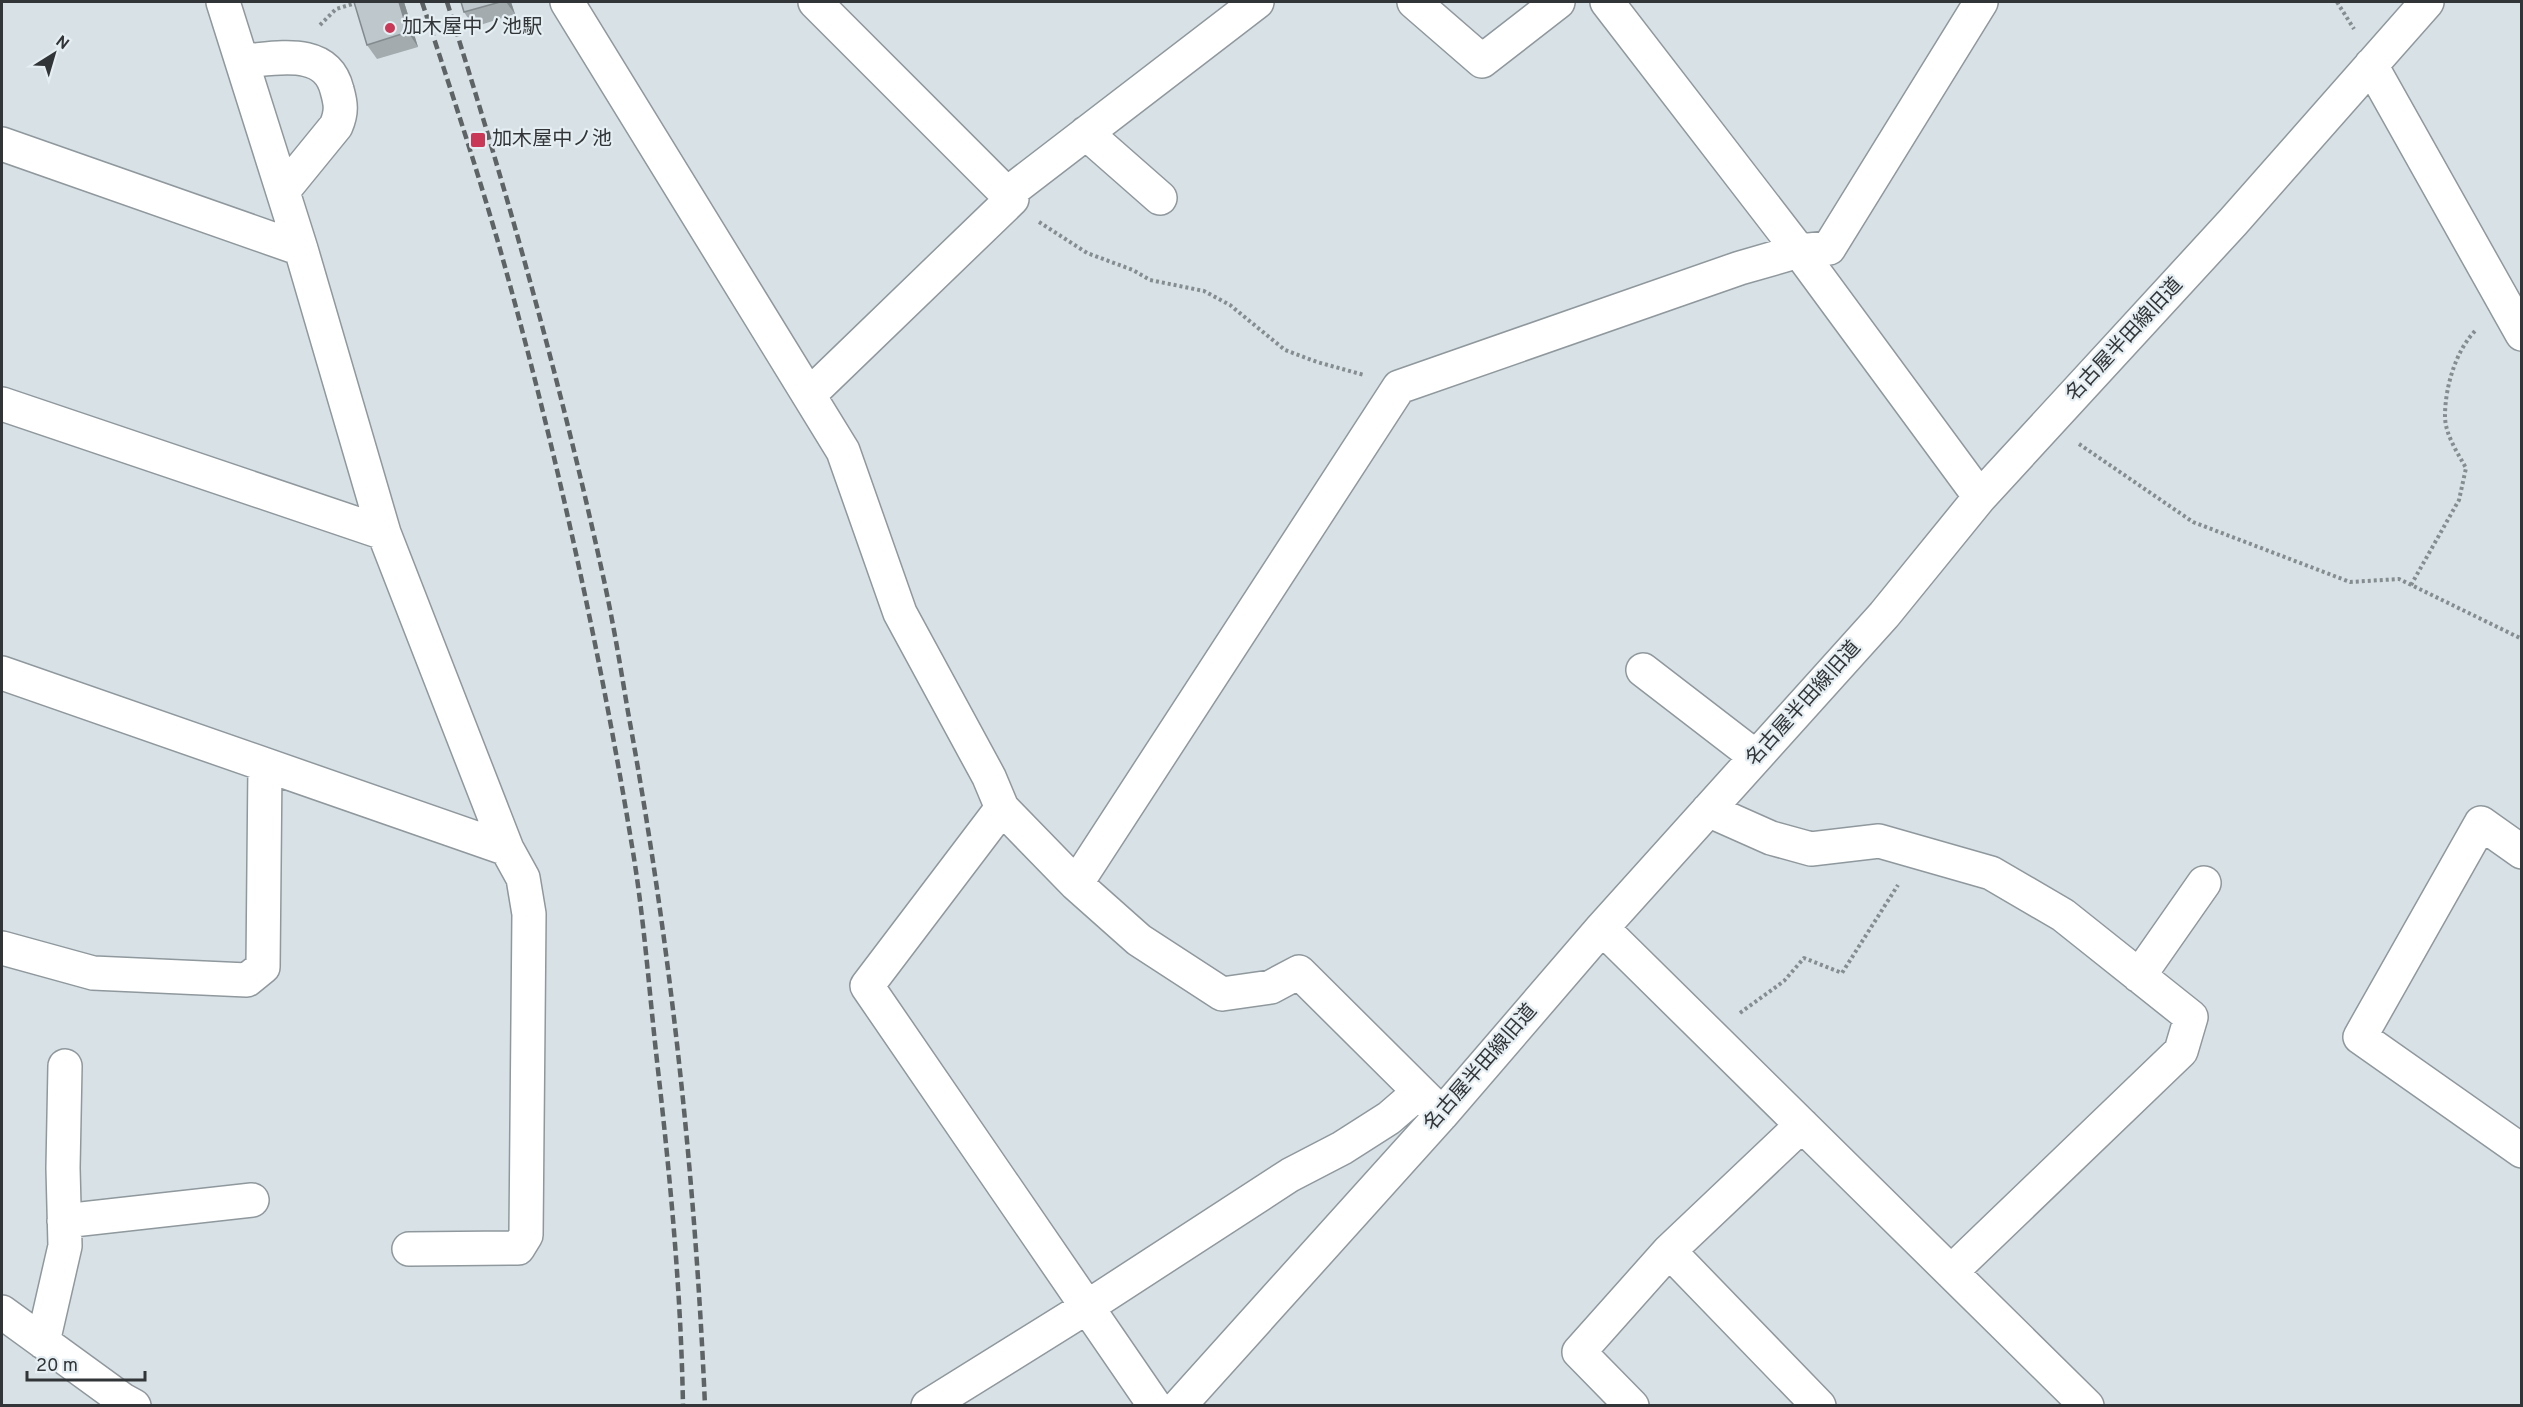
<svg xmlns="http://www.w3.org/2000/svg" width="2523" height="1407" viewBox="0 0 2523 1407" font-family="Overpass,'Noto Sans JP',sans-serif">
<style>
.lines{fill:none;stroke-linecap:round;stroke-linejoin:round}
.minor-casing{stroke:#8f989d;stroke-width:36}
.path{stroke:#868d90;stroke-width:4;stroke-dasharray:3 3;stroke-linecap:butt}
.minor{stroke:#fff;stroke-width:33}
.rail{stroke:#5e6365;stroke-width:4.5;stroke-dasharray:9 4.5;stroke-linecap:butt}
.wall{fill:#a3abaf}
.shaded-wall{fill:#848b8f}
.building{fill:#bdc7cc;stroke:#848b8f;stroke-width:1.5}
.poi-dot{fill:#c93957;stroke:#e4eef3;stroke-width:2}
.labels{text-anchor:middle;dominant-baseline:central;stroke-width:4.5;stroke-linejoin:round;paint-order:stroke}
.poi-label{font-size:20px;fill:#323537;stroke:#e4eef3;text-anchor:start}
.street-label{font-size:20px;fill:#323537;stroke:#e4eef3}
</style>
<rect width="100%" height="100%" fill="#d7e1e6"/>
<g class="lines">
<g class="minor-casing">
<path id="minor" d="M567,2l276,449 57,162 89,164 13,31 74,76 63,56 83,54 49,-7 28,-15 143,142
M815,2l192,192 250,-192
M1414,2l68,59 76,-59
M1607,2l192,249 181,246
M242,61c34,-2 84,-15 95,29 4,14 5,22 -1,36l-53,65
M2371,65l151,269
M1086,133l74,65
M2,144l299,105
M809,395l203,-196
M2,404l382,129
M1643,670l113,87
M2,673l505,176 -123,-316 -83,-284 -78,-247
M1002,808l-135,178 288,420
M1708,810l63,28 40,11 68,-8 112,32 72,42 128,102 -10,34 -230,221
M2522,852l-41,-29 -121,214 162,114
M1076,884l323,-497 341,-119 59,-17 30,-3 152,-246
M1602,928l485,478
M2,948l91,25 154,7 16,-13 2,-202
M2139,976l65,-93
M64,1221l188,-21
M409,1249l109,-1 8,-13 3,-321 -6,-36 -16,-29
M1669,1251l150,155
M2,1312l121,88 11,6
M43,1342l22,-96 -2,-78 2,-102
M928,1406l159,-99 203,-132 52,-27 47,-30 30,-26
M1179,1406l263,-292 160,-186 282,-313 96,-118 253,-275 194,-220
M1632,1406l-53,-54 90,-101 133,-126"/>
</g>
<path class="path" d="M2337,2l17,27
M320,25l16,-16 23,-7
M1039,222l48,31 46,17 17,10 54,11 26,14 55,45 32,12 47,13
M2079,444l114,78 157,60 49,-3 123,60
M2411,585l48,-85 7,-32c-9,-16 -21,-34 -21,-52 0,-29 11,-67 32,-87
M1740,1013l44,-32 20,-23 38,15 56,-88"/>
<use href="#minor" class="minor"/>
<path class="rail" d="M422,2c27,82 54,164 78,247 55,196 99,396 132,597 12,71 17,144 25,215 13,115 24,229 26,345
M447,2c61,192 115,385 158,583 9,42 16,85 23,127 42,229 67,461 77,694"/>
</g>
<path class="wall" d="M354,2h50l14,45 -41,12 -10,-14z
M461,2h50l4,12 -41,13 -10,-15z"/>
<path class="shaded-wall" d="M399,2h5l14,45 -10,-15z
M506,2h5l4,12z"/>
<path class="building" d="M354,2h45l9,30 -41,13z
M461,2h39l-36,10z"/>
<g class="poi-dot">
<circle cx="390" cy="28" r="6"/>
<rect x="470" y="132" width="16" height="16" rx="3"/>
</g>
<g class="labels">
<g class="poi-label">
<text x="402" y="28">加木屋中ノ池駅</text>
<text x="492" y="140">加木屋中ノ池</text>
</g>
<g class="street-label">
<text transform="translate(2125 340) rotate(-47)">名古屋半田線旧道</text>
<text transform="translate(1804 704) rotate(-48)">名古屋半田線旧道</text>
<text transform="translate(1481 1068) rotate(-49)">名古屋半田線旧道</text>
</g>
</g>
<rect width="2523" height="1407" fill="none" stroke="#323537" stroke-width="6"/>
<g transform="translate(54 54) rotate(37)" stroke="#e4eef3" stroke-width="4.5" paint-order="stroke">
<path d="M0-4.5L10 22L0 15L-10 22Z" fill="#323537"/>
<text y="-9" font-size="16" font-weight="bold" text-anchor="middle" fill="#323537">N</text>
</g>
<path d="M27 1371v9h118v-9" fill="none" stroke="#323537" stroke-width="3"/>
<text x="36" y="1371" font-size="18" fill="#323537" stroke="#e4eef3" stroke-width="4.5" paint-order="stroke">20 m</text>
</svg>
